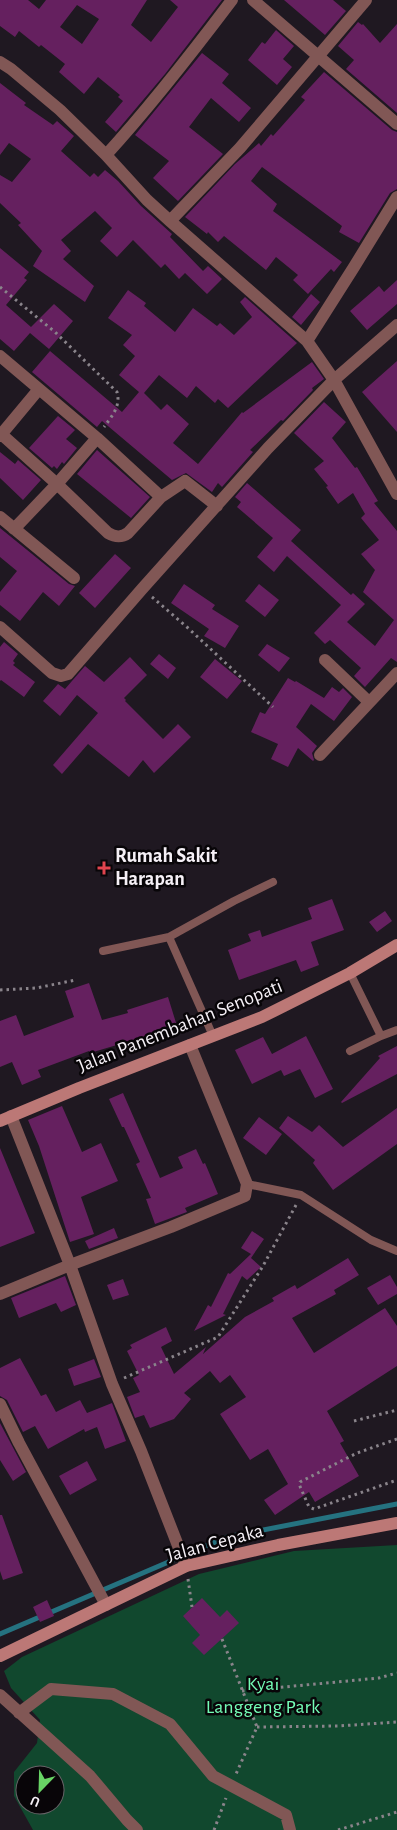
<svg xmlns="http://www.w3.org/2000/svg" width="397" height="1830" viewBox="0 0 397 1830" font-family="'Alegreya Sans',sans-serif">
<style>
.green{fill:#11482e;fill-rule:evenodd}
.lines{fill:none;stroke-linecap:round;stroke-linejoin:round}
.stream{stroke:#257280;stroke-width:5}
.building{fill:#65205f;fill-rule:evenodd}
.path{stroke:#8a848b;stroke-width:3;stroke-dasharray:2.5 4;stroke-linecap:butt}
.lane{stroke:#815755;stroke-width:8}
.street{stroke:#815755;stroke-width:12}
.secondary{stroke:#bc7876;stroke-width:12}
.health-dot{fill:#e0444e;stroke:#080508;stroke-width:2}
.labels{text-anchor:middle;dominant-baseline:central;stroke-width:5;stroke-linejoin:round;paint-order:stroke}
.poi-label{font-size:20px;font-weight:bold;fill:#f5f0f6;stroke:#080508;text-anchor:start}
.street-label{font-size:20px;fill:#f5f0f6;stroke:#080508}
.park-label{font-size:20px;fill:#74fdb6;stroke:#080508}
</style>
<rect width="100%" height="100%" fill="#1f1821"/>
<path class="green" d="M397,1545v285h-364l-19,-34v-24l23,-29 3,-23 -29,-32 -7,-17 18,-14 177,-83 95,-23zM25,1775h30v30h-30z"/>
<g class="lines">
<path class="stream" d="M0,1634l227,-97 170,-33"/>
</g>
<path class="building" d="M0,0h28l11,9 7,-9h101l-16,25 20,17 27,-35 -8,-7h52l-57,74 -49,58 -11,-10 18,-21 -5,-4 2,-2 -22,-18 -14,17 -25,-22 6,-8 -24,-19 -2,2 -20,-16 -4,6 -15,-11zM77,5l22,14 -17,25 -22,-17z
M284,0h49l13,11 -21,24z
M358,22l4,3 1,-1 17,19 17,-19v89l-51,-44 8,-9 -16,-14z
M276,30l18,16 -11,13 9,8 -15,18 -29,-25 14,-18 3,2z
M202,53l27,21 -7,9 29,25 -12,14 -28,-24 -22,29 34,27 -45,47 -25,-23 16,-17 -34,-26z
M324,72l68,58 5,2v57l-7,4 -31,50 -20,-11 3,-6 -80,-59 -11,14 26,23 -4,7 69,51 -8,10 -3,-3 -23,25 -15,-14 5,-5 -22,-18 -10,13 -42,-34 -6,6 -10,-10 -1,2 -22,-17 50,-53 24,-21 2,3 10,-12 2,2 32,-36 -4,-3z
M0,83l26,20 -2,2 29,20 4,-4 17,15 -13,15 29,26 4,-4 4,4 7,-7 13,11 23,25 31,28 -2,3 33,34 5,-5 14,13 -15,15 -22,-21 -6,6 -14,-15 -4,4 -28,-28 -16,17 -17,-16 12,-13 -17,-17 -34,29 10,11 -8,8 31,27 -9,16 -52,-36 9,-15 -24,-26 3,-2 -21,-20v-28l12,7 19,-23 -22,-16 -9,12z
M0,248l29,24 -5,6 3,2 -21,25 25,22 23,-23 19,17 -24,28 -19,-16 -16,18 -14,-12z
M397,280v24l-30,26 -17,-19 29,-25 5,6z
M128,290l18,13 -2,3 31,26 18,-24 24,18 3,-3 14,12 18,-18 -12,-15 5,-5 52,46 -69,65 -10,-9 -3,4 -19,-17 -9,12 -28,-23 -15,18 17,17 6,-6 22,20 -16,19 25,21 44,-52 1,1 69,-51 12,17 -12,9 1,2 -30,31 -2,-1 -31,30 3,2 -31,35 -4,-4 -6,9 -26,-19 -14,7 -70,-59 -5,6 -65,-55 18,-21 72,61 17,-20 -20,-17 16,-19 -12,-11 9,-10 -24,-17z
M311,294l9,8 -19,23 -9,-8z
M397,361v71l-35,-40z
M324,402l22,20 -14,16 23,30 2,-1 21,34 -4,2 23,28v131l-6,-4 -26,29 -11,-11 7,-8 -31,-28 -5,4 -11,-11 27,-28 -54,-49 -13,16 -17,-15 16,-19 -36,-31 4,-5 -6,-5 12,-14 54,47 -10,11 60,54 2,-2 12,11 -18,18 28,24 19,-26 -31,-28 12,-22 -14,-16 18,-14 -18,-22 4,-4 -12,-21 -15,11 -12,-17 2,-1 -14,-17 10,-8 -30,-28z
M58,416l17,14 -9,9 11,9 -13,16 -2,-2 -5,7 -3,-3 -2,2 -23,-20z
M97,450l53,47 -19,21 -54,-44z
M0,452l15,12 3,-4 23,20 -18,20 -23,-22z
M0,528l69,56 6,2 -16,20 -16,-14 -23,29 -20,-16v-13l17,-21 -17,-14z
M115,554l16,14 -36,40 -16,-15z
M184,584l31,21 -3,4 27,17 -14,22 -21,-12 5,-7 -38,-26z
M259,584l20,16 -14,17 -20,-16z
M4,642l14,12 -5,7 2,2 -2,2 22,17 -11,15 -23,-17 -1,1v-34z
M267,644l23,14 -11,14 -21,-17z
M159,654l17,14 -8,11 -18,-15z
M130,657l17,18 -23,23 2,2 -1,1 38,38 15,-15 13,13 -37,36 -11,-13 -14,17 -41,-33 -26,30 -9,-9 45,-52 -21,-18 -17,21 -17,-15 15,-17 7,5 20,-23 19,16z
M215,659l27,22 -15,18 -27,-22z
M288,678l7,4 1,-1 28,17 8,-11 7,5 4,-4 9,9 -18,24 -23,-17 -15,23 21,19 -5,7 2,7 -1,1 -15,-13 -10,19 -17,-8 7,-15 -27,-12 9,-20 5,2z
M332,899l12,31 -33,12 8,23 -18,7 -5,-12 -57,20 -11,-30 23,-9 -3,-7 12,-4 2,7 50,-18 -4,-11z
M385,911l7,10 -15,11 -8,-10z
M89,983l13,37 26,-7 -1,-3 41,-13 9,29 -10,3 3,8 -31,10 -2,-8 -47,14 -1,-2 -51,19 3,7 -19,8 -10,-23 -12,5v-46l16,-6 8,21 50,-19 -9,-26z
M306,1036l27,53 -18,9 -15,-29 -16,7 -3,-6 -29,14 -17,-34 28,-13 9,17z
M397,1046v28l-55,29 -1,-1 39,-44 -2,-2z
M123,1093l37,85 23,-10 -5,-11 18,-8 7,15 2,-1 13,31 -33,14 2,4 -32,12 -9,-25 5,-1 -15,-34 4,-2 -16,-35h-2l-13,-28z
M62,1106l20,46 19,-9 17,38 -37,16 13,37 -24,8 -31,-96 -11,-26z
M397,1108v36l-64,46 -20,-27 2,-3 -36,-32 9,-12 24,16 7,-7 24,22z
M259,1117l23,17 -16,21 -23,-17z
M0,1148l35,85 -35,14z
M114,1228l4,10 -29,11 -4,-8z
M252,1231l12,8 -13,19 10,9 -14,13 -5,-4 -19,38 3,1 -32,16 14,-26 3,2 17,-34 2,1 21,-20 -10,-6z
M348,1258l11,17 -25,15 2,4 -44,24 22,35 71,-45 12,18v40l-70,45 17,30 -4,2 19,33 -44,26 -6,-10 -34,23 -11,-15 24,-16 -20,-35 -18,11 -30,-46 26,-17 -16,-22 -10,8 -10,-12 -26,22 7,6 -17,20 -24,9 -6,-13 -9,3 -8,-21 13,-5 -7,-14 6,-3 -12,-24 5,-3 -2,-3 36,-18 6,14 -11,6 13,27 32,-27 -3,7 42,-37 29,-16 -2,-3 23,-13 2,4z
M390,1275l7,12v7l-19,11 -11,-17z
M65,1276l11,29 -15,7 -5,-9 -37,15 -8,-20z
M123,1279l6,16 -16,5 -6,-15z
M20,1358l21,38 5,-2 10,18 24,-12 7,13 25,-10 14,38 -21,8 -8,-22 -12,5 -1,-3 -36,20 -13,-23 -12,6 -16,-32 -7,-4v-28z
M94,1359l7,18 -27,9 -6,-17z
M0,1423l26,49 -13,9 -13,-21z
M87,1461l10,19 -27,15 -11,-19z
M0,1515h2l21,58 -20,7 -3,-9z
M202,1598l18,19 7,-7 12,13 -35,32 -12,-12 8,-8 -17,-19z
M47,1600l7,16 -14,6 -7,-15z"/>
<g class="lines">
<path class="path" d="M0,287l55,45 62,60c4,14 -5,24 -13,35
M152,597l36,31 85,79
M0,990l36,-2 40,-8
M124,1378l94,-41 45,-71 33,-61
M354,1421l43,-11
M397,1439l-40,14 -57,29 -1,2 10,23 5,2 83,-29
M188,1579l4,28
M222,1639l35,88 -21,47
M242,1691l137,-13 18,-5
M257,1727l81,-1 59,-4
M214,1830l12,-32
M338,1830l59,-18"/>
<path class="lane" d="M169,937l44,99
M103,951l66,-14 65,-36 39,-19
M350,973l31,63 16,-6
M350,1051l31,-15
M247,1184l54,11 70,45 26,11"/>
<path class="street" d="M253,0l144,124
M0,62l11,7 49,41 46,45 41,45 23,21 137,120 27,39 63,114
M106,155c45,-49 86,-102 126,-155
M170,221l70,-73 126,-148
M307,341l47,-74 43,-70
M0,356l97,82 64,59 24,-16 32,25
M0,433l57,51 51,49c7,4 13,5 20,0l33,-36
M0,436l39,-47
M0,517l74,61
M14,529l43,-45 40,-46
M0,627l52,46 9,3 7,-2 74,-85 126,-141 66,-68 63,-55
M325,660l44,42
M320,755l77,-82
M11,1116l59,149 42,119 29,67 45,115
M0,1294l70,-29 101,-38 74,-31 2,-12 -57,-139
M0,1404l19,39 87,162
M0,1695l90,81 37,44 10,10
M19,1713l32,-24 62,5 57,30 43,52 73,39 4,15"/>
<path class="secondary" d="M0,1121l79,-33 183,-71 88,-44 47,-28
M0,1656l186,-90 92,-21 119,-22"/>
</g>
<path class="health-dot" d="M101.5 860.5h5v5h5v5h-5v5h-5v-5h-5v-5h5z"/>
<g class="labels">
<g class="poi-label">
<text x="115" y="856">Rumah Sakit<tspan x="115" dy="23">Harapan</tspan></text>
</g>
<g class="street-label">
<text transform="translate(180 1026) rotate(-22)">Jalan Panembahan Senopati</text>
<text transform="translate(215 1543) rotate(-15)">Jalan Cepaka</text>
</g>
<g class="park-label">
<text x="263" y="1684">Kyai<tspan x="263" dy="23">Langgeng Park</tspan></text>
</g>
</g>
<g transform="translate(40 1790) rotate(203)"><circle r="24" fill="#080508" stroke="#676367"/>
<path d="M0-4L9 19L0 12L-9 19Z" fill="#68d465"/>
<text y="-8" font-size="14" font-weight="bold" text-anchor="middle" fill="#f5f0f6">U</text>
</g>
</svg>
